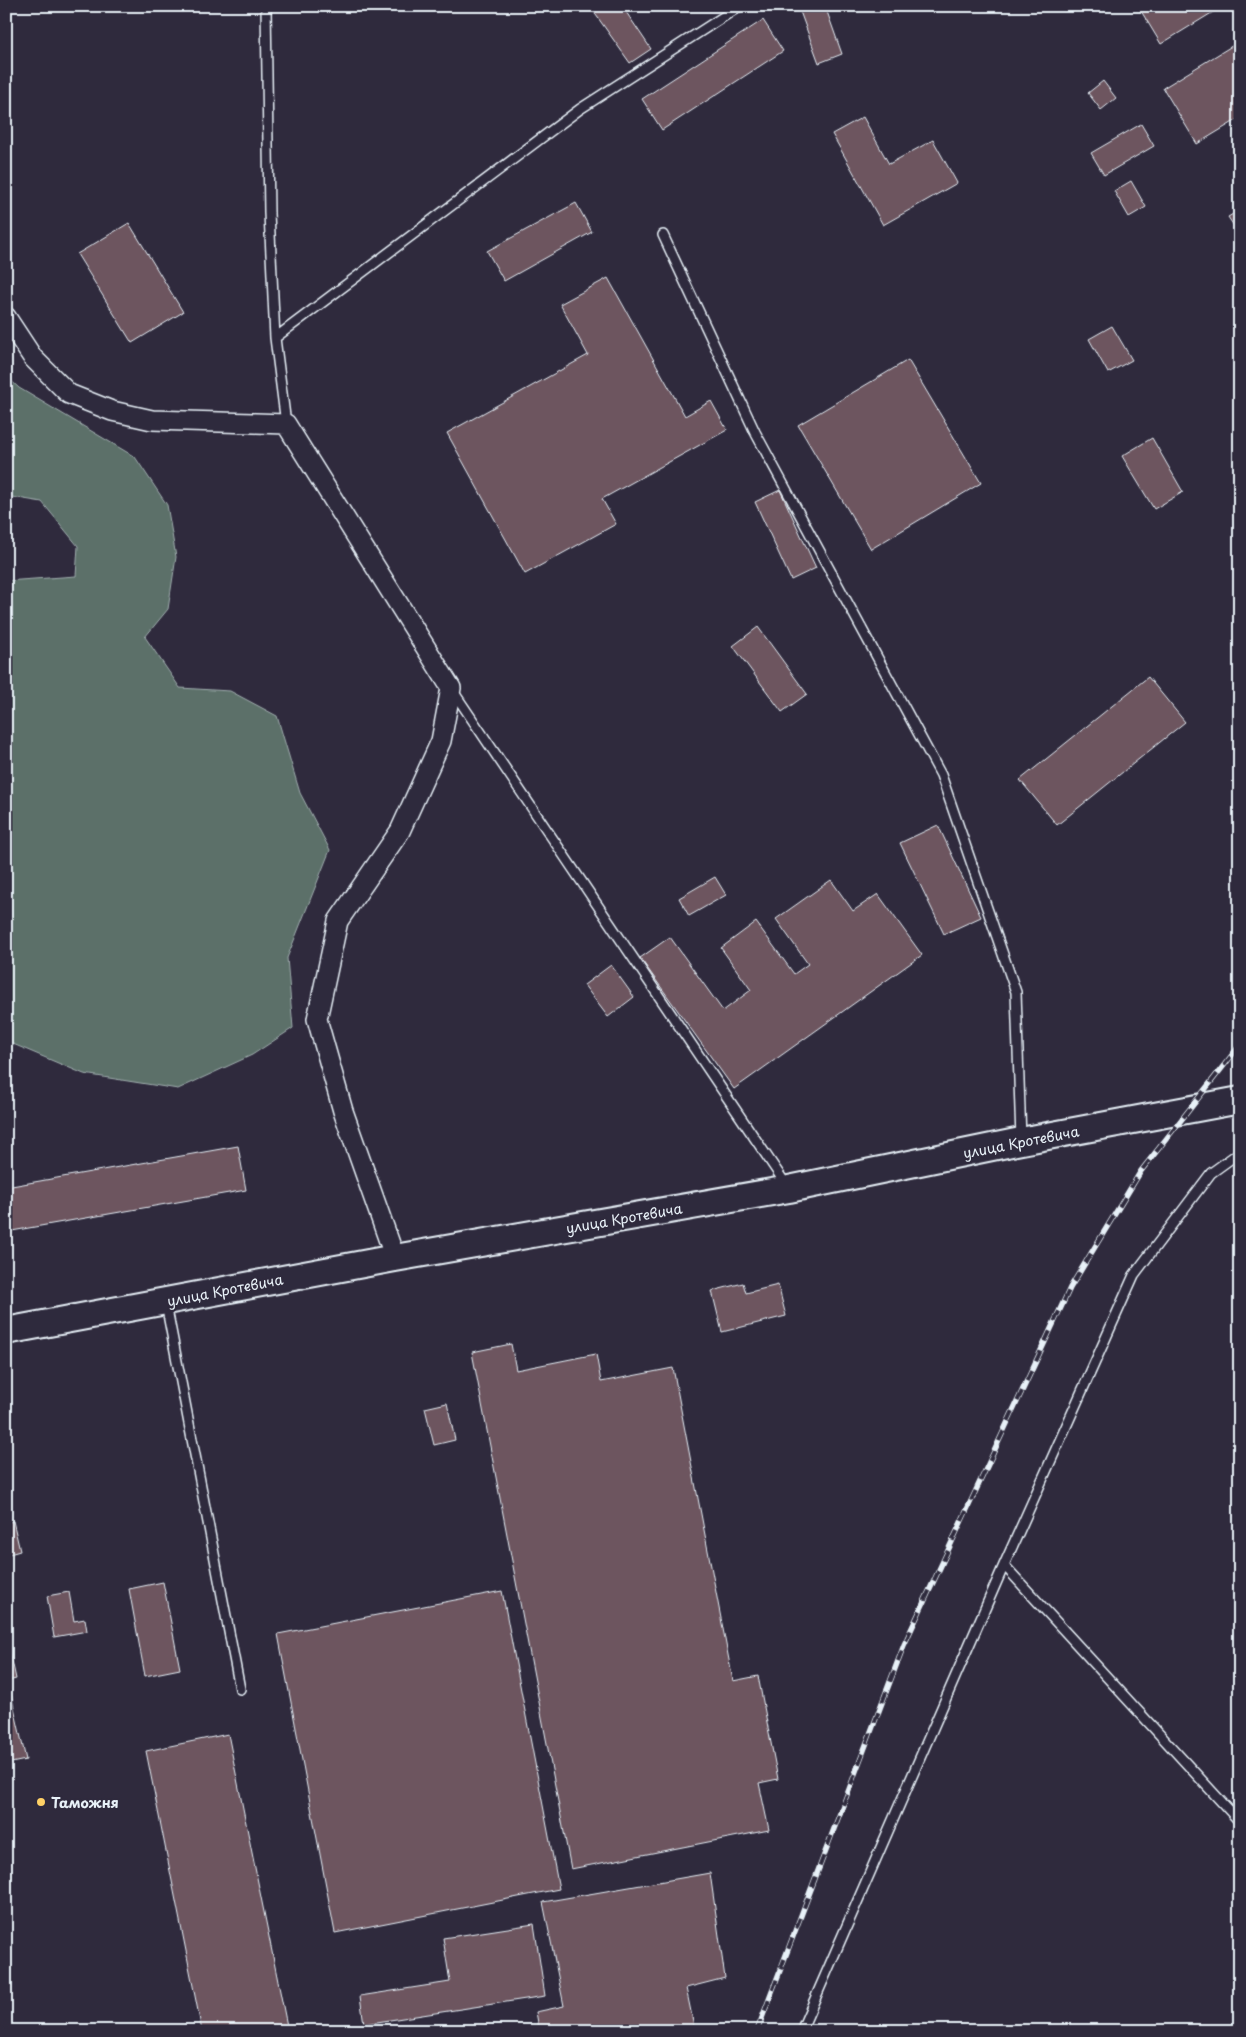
<svg xmlns="http://www.w3.org/2000/svg" width="1246" height="2037" viewBox="0 0 1246 2037" font-family="'Playpen Sans',sans-serif">
<style>
.green{fill:#5b6f69;stroke:#a2b0b0}
.building{fill:#6d555f;stroke:#e8f1f8}
.lines{fill:none;stroke-linecap:round;stroke-linejoin:round}
.lane-casing{stroke:#e8f1f8;stroke-width:12}
.street-casing{stroke:#e8f1f8;stroke-width:22}
.secondary-casing{stroke:#e8f1f8;stroke-width:30}
.lane{stroke:#2f2a3d;stroke-width:9}
.street{stroke:#2f2a3d;stroke-width:19}
.secondary{stroke:#2f2a3d;stroke-width:26}
.rail-casing{stroke:#e8f1f8;stroke-width:5.5}
.rail{stroke:#2f2a3d;stroke-width:4;stroke-dasharray:11;stroke-linecap:butt}
.poi-dot{fill:#ffd166;stroke:#2f2a3d;stroke-width:2}
.labels{text-anchor:middle;dominant-baseline:central;stroke-width:4;stroke-linejoin:round;paint-order:stroke}
.street-label{font-size:14px;fill:#e8f1f8;stroke:#2f2a3d}
.poi-label{font-size:14px;font-weight:bold;fill:#e8f1f8;stroke:#2f2a3d;text-anchor:start}
</style>
<rect width="100%" height="100%" fill="#2f2a3d"/>
<filter id="ink" filterUnits="userSpaceOnUse"><feTurbulence type="fractalNoise" baseFrequency=".02" numOctaves="2"/><feDisplacementMap in="SourceGraphic" scale="10" xChannelSelector="R" yChannelSelector="G"/><feConvolveMatrix kernelMatrix="1 2 1 2 8 2 1 2 1" color-interpolation-filters="sRGB"/></filter>
<g filter="url(#ink)">
<path class="green" d="M6,376l13,12 116,69 32,48 9,52 -8,52 -23,28 35,51 50,3 47,25 23,77 30,57 -43,108 6,70 -41,27 -74,34 -94,-15 -78,-33v-460l70,-5 2,-30 -36,-44 -36,-6z"/>
<path class="building" d="M594,6h28l29,43 -21,14 -39,-55z
M798,6h27l17,48 -23,9z
M1138,6h85l-62,38z
M763,20l20,31 -121,79 -20,-31z
M1240,41v77l-43,26 -34,-56z
M1103,81l13,17 -15,12 -13,-17z
M863,117l26,47 44,-24 24,43 -74,42 -51,-91z
M1141,124l13,22 -50,29 -13,-22z
M1131,181l15,26 -17,10 -15,-26z
M576,203l16,29 -88,49 -17,-30z
M1240,210v25l-12,-18z
M129,223l54,89 -51,31 -55,-89z
M608,278l77,138 26,-15 16,29 -125,69 14,25 -91,50 -78,-141 141,-78 -28,-51z
M1112,326l20,34 -24,13 -19,-34z
M908,360l73,123 -110,66 -73,-124z
M1152,438l31,54 -29,17 -32,-53z
M780,490l36,78 -25,12 -36,-78z
M758,627l49,67 -25,18 -49,-66z
M1148,677l37,45 -128,103 -37,-45z
M938,825l43,92 -37,17 -44,-91z
M715,877l11,18 -37,21 -10,-18z
M831,880l22,31 25,-17 44,61 -188,134 -94,-131 30,-21 53,74 28,-21 -30,-42 35,-26 38,52 14,-10 -32,-45z
M611,965l23,32 -26,20 -24,-32z
M238,1146l8,44 -240,42v-45z
M743,1283l3,10 32,-8 8,31 -64,16 -10,-41z
M511,1344l5,26 80,-16 5,28 72,-14 60,313 25,-5 20,103 -19,4 10,47 -198,39 -99,-517z
M447,1403l8,37 -21,5 -9,-37z
M13,1521l7,30 -14,4v-32z
M163,1582l17,87 -35,7 -16,-87z
M502,1591l57,298 -224,44 -57,-299z
M69,1592l5,29 11,-2 2,12 -33,6 -7,-41z
M6,1633l10,46 -8,2 18,79 -20,4z
M228,1734l60,297h-86l-56,-280z
M710,1873l15,105 -39,10 9,43h-169l13,-3 -3,-16 28,-6 -21,-104z
M534,1924l11,72 -181,28 -4,-28 90,-14 -7,-44z"/>
<g class="lines">
<g class="lane-casing">
<path id="lane" d="M266,6l3,207 6,125 11,86
M663,235l92,197 186,343 75,217 5,147
M275,338l305,-229 160,-103
M453,691l334,495
M166,1304l74,385
M1004,1565l236,257
M801,2031l203,-466 130,-290 77,-102 29,-21"/>
</g>
<g class="street-casing">
<path id="street" d="M6,317l27,41 36,36 43,17 40,9 134,4 165,264 -10,53 -41,90 -62,90 -21,98 26,92 52,147"/>
</g>
<g class="secondary-casing">
<path id="secondary" d="M6,1331l389,-73 394,-69 232,-48 219,-41"/>
</g>
<use href="#lane" class="lane"/>
<use href="#street" class="street"/>
<use href="#secondary" class="secondary"/>
<g class="rail-casing">
<path id="rail" d="M757,2031l147,-386 166,-357 71,-117 99,-126"/>
</g>
<use href="#rail" class="rail"/>
</g>
</g>
<circle class="poi-dot" cx="41" cy="1802" r="5"/>
<g class="labels">
<g class="street-label">
<text transform="translate(1021 1142) rotate(-11)">улица Кротевича</text>
<text transform="translate(624 1218) rotate(-10)">улица Кротевича</text>
<text transform="translate(225 1290) rotate(-11)">улица Кротевича</text>
</g>
<g class="poi-label">
<text x="51" y="1802">Таможня</text>
</g>
</g>
<rect width="1246" height="2037" fill="none" stroke="#2f2a3d" stroke-width="25"/>
<rect x="12" y="12" width="1221" height="2012" fill="none" stroke="#e8f1f8" stroke-width="2" filter="url(#ink)"/>
</svg>
